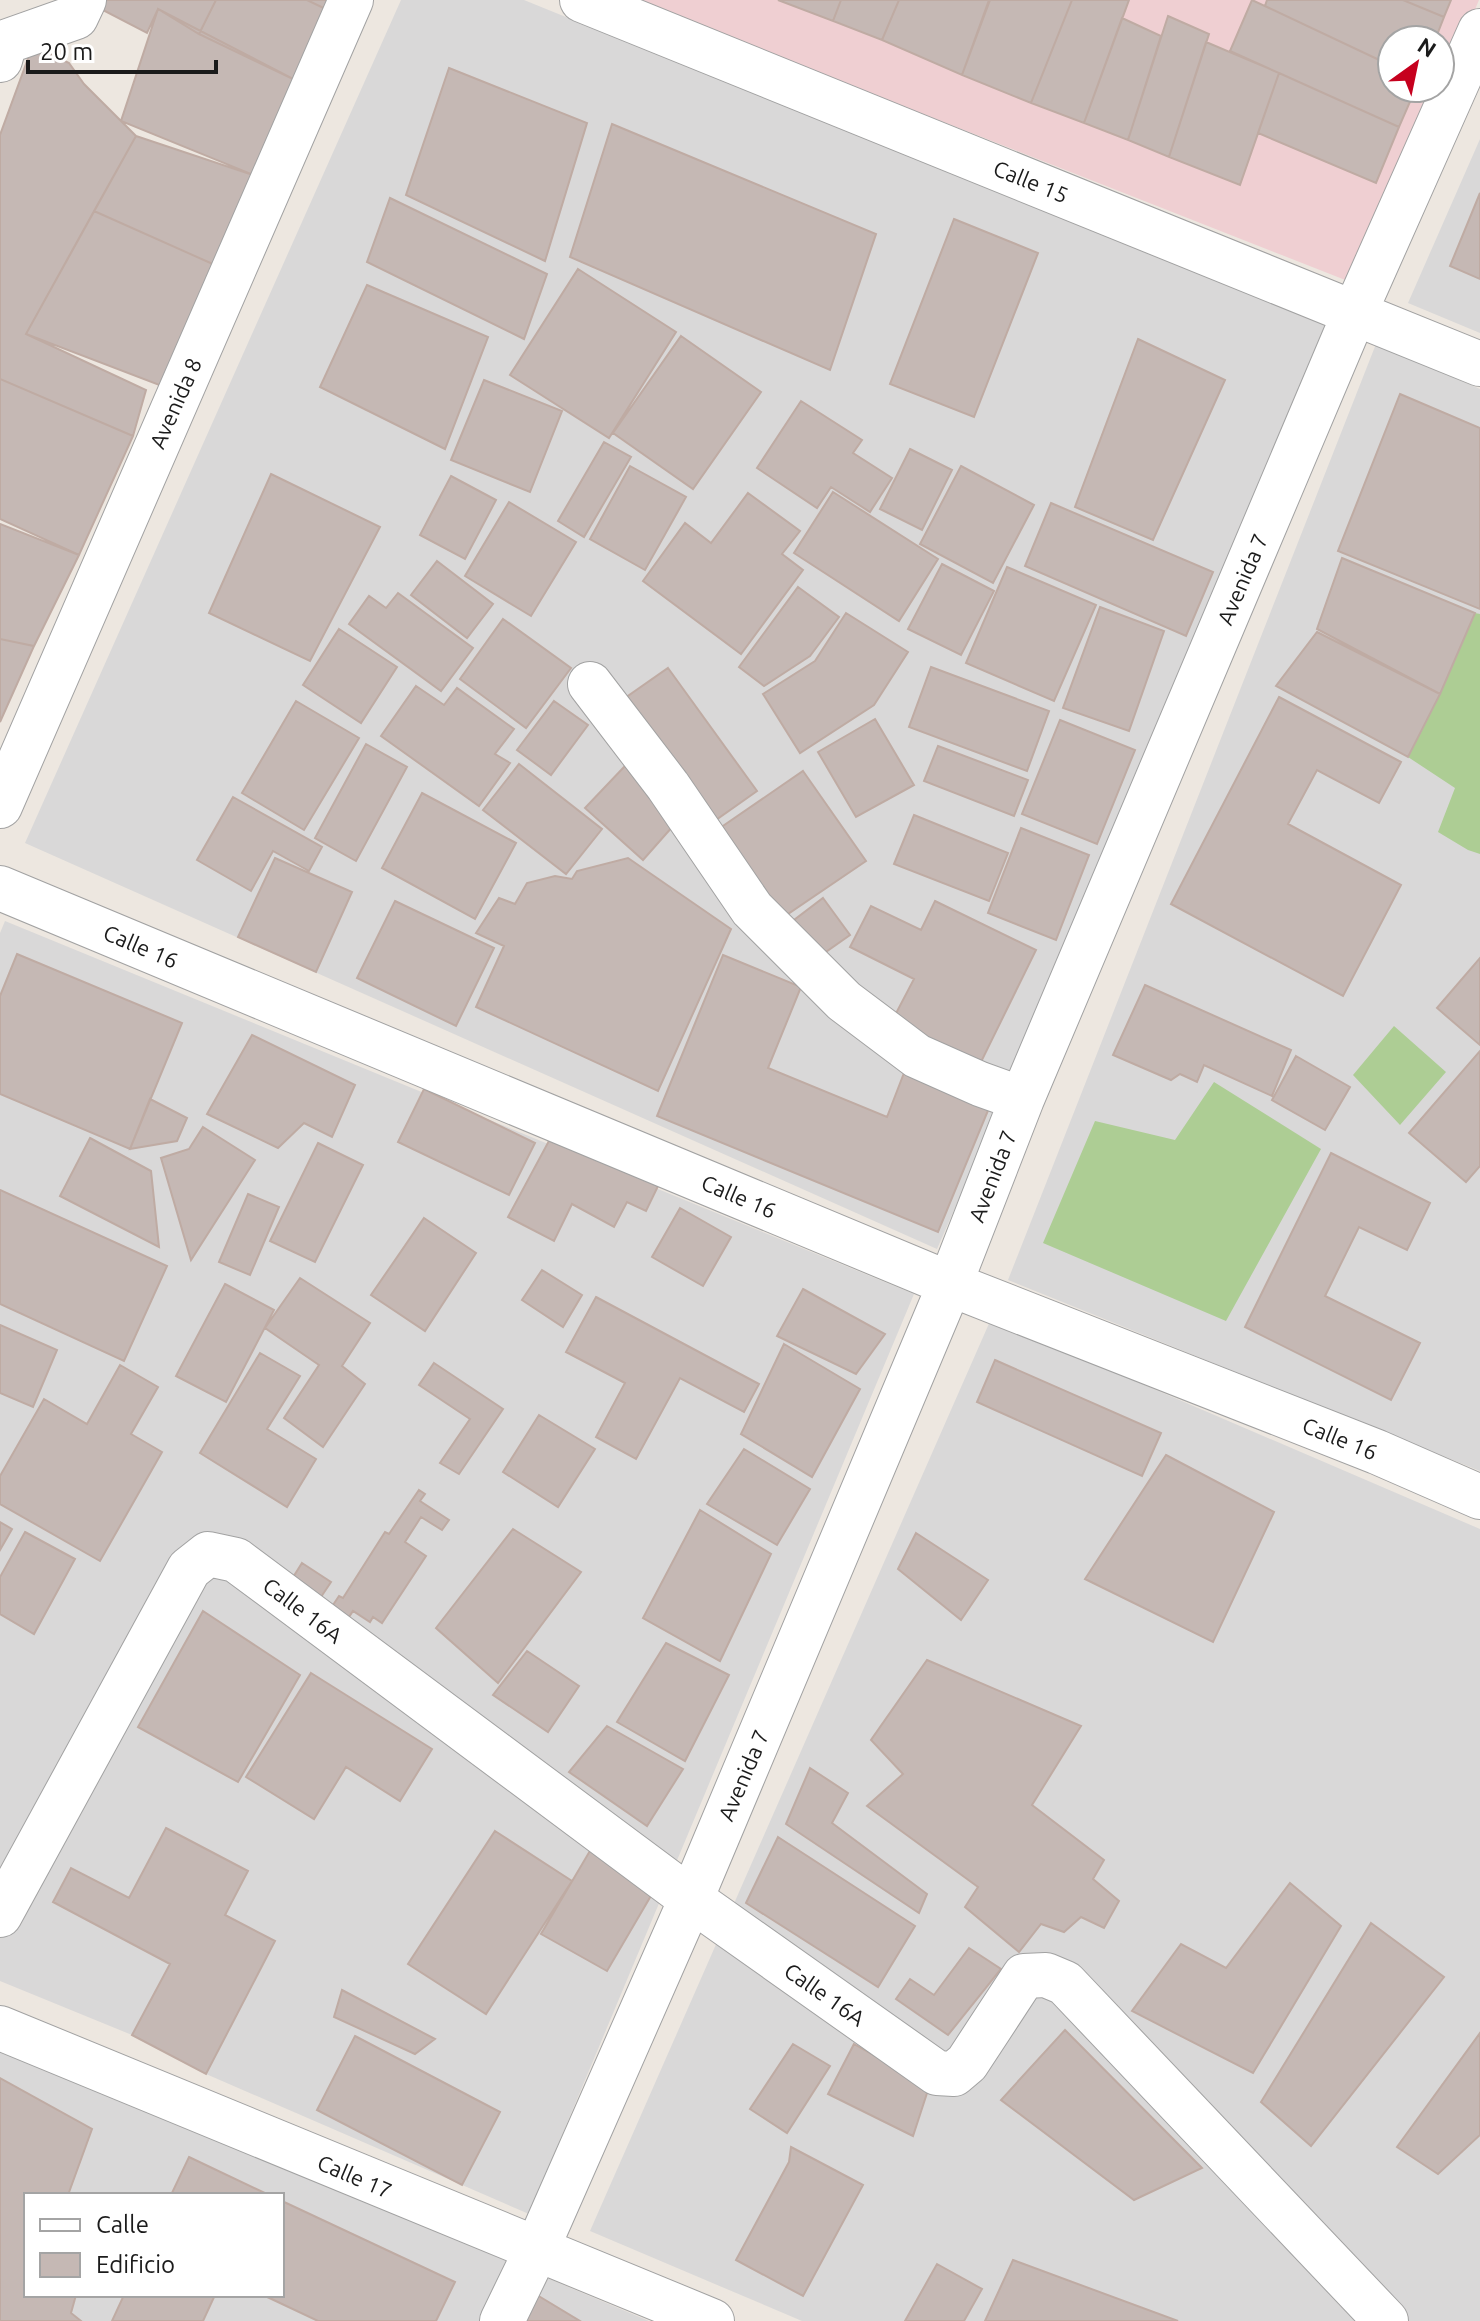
<svg xmlns="http://www.w3.org/2000/svg" width="1480" height="2321" viewBox="0 0 1480 2321" font-family="Ubuntu,sans-serif">
<style>
.residential{fill:#d9d8d8;fill-rule:evenodd}
.commercial{fill:#efcfd2;fill-rule:evenodd}
.forest{fill:#adcd94}
.building{fill:#c5b8b4;stroke:#bfaba3;stroke-width:2}
.lines{fill:none;stroke-linecap:round;stroke-linejoin:round}
.minor-casing{stroke:#a2a2a2;stroke-width:46}
.minor{stroke:#fff;stroke-width:44}
.labels{text-anchor:middle;dominant-baseline:central;stroke-width:7;stroke-linejoin:round;paint-order:stroke}
.street-label{font-size:22px;fill:#1b1b1b;stroke:#fff}
</style>
<rect width="100%" height="100%" fill="#ede7e0"/>
<path class="residential" d="M401,0h123l815,331 -402,918 -912,-406z
M1480,139v194l-72,-30z
M1376,344l104,45v1082l-472,-191z
M5,921l909,373 -385,920 -323,-140 -74,-39 -132,-54v-1048z
M991,1319l489,210v792h-678l-212,-90z
M0,2047l73,31 576,243h-649zM26,2195h256v100h-256z"/>
<path class="commercial" d="M633,0h846l-121,285zM1392,40h48v48h-48z"/>
<path class="forest" d="M1475,613l5,1v240l-12,-4 -30,-18 17,-44 -47,-31 32,-63z
M1394,1026l52,46 -46,53 -47,-50z
M1214,1082l107,67 -95,172 -183,-78 52,-122 80,19z"/>
<path class="building" d="M102,0h114l-17,34 -41,-25 -11,24 -48,-25z
M216,0h91l27,13 -35,69 -100,-48z
M307,0h33l-6,13z
M778,0h63l-8,21z
M841,0h58l-17,40 -49,-19z
M899,0h91l-28,75 -80,-35z
M989,0h83l-41,103 -69,-28z
M1072,0h57l-45,123 -53,-20z
M1252,0l140,66v22h24l-17,39 -169,-76z
M1267,0h136l41,17 -9,23h-43v26l-127,-60z
M1403,0h48l-7,17z
M158,9l141,73 -43,94 -135,-55z
M1168,16l41,18 -40,123 -41,-17z
M1122,18l39,18 -33,104 -44,-17z
M1206,42l73,31 -39,112 -71,-28z
M33,45l36,18 15,21 52,52 -110,198 120,56 -13,46 -133,-57v-244z
M449,68l138,55 -42,138 -139,-66z
M1279,73l120,54 -23,56 -118,-50z
M612,124l264,110 -46,136 -260,-113z
M136,136l120,40 -41,89 -121,-54z
M1480,193v86l-30,-13z
M390,198l157,76 -23,65 -157,-77z
M94,211l121,54 -53,121 -136,-52z
M954,219l84,34 -64,164 -84,-33z
M578,269l98,63 -67,106 -99,-63z
M367,285l121,52 -43,112 -125,-62z
M681,336l80,56 -68,97 -80,-56z
M1138,339l87,41 -72,160 -78,-33z
M0,379l133,57 -54,119 -79,-36z
M484,380l78,31 -32,81 -79,-32z
M1400,394l80,34v181l-142,-58z
M801,401l61,39 -9,13 39,25 -22,34 -39,-25 -14,21 -60,-40z
M604,442l27,15 -47,80 -26,-16z
M910,449l42,21 -30,60 -42,-21z
M630,466l56,31 -41,73 -55,-31z
M961,466l73,39 -41,78 -73,-39z
M271,474l109,53 -70,134 -101,-48z
M451,476l45,24 -31,59 -45,-24z
M833,492l105,67 -39,62 -105,-68z
M748,493l52,38 -18,23 21,16 -62,84 -98,-73 42,-58 26,20z
M509,502l67,40 -45,74 -66,-40z
M1051,503l162,69 -27,64 -161,-70z
M0,524l79,31 -45,91 -34,-7z
M1342,558l133,55 -35,81 -123,-65z
M437,561l56,43 -26,34 -56,-43z
M942,564l52,27 -33,64 -53,-26z
M1007,567l89,38 -42,96 -88,-38z
M798,587l41,30 -29,39 -46,30 -25,-19z
M398,593l75,55 -32,43 -92,-67 20,-28 17,12z
M1100,607l64,24 -35,100 -66,-23z
M846,613l62,39 -34,53 -74,48 -37,-59 52,-33z
M503,619l68,49 -45,60 -66,-49z
M339,629l58,38 -36,56 -58,-38z
M1317,632l123,62 -32,63 -132,-71z
M0,639l34,7 -34,76z
M931,667l118,44 -22,60 -118,-44z
M668,668l89,123 -44,31 -88,-124z
M416,686l28,19 13,-17 57,41 -19,25 15,9 -31,43 -98,-70z
M1279,697l122,65 -22,41 -62,-33 -29,54 113,61 -58,111 -172,-92z
M296,701l63,37 -55,92 -62,-37z
M554,701l34,24 -37,50 -34,-25z
M875,719l39,66 -58,32 -38,-65z
M1060,720l75,30 -38,94 -75,-30z
M366,744l41,23 -51,94 -41,-23z
M938,746l90,34 -14,36 -90,-35z
M519,764l83,65 -36,45 -83,-64z
M625,766l56,51 -38,43 -58,-52z
M803,771l63,90 -84,57 -62,-90z
M422,793l94,50 -41,76 -93,-51z
M233,797l89,50 -13,24 -36,-20 -22,40 -54,-31z
M914,815l94,38 -19,48 -95,-37z
M1021,828l68,27 -33,85 -68,-27z
M275,858l77,34 -36,80 -78,-35z
M628,858l103,71 -73,162 -182,-84 28,-61 -28,-13 23,-35 16,6 12,-21 28,-7 17,3 5,-8z
M823,898l27,37 -30,21 -26,-36z
M395,901l99,47 -38,78 -99,-48z
M935,901l101,49 -56,114 -88,-43 22,-42 -64,-32 21,-41 50,24z
M17,954l165,69 -52,126 -130,-55v-98z
M723,955l78,32 -33,81 119,49 17,-44 85,35 -51,124 -281,-116z
M1480,958v87l-43,-37z
M1145,985l146,65 -19,46 -68,-31 -7,17 -17,-8 -9,6 -58,-25z
M252,1035l103,50 -23,52 -28,-14 -26,25 -71,-34z
M1480,1051v115l-14,16 -57,-49z
M1296,1056l54,31 -25,43 -53,-30z
M424,1089l111,54 -26,52 -111,-53z
M150,1099l37,19 -10,23 -47,8z
M203,1127l52,33 -64,100 -30,-102 28,-9z
M90,1138l61,33 8,76 -99,-51z
M550,1139l109,45 -13,27 -19,-9 -13,25 -42,-23 -18,37 -46,-24z
M318,1143l45,22 -48,97 -45,-21z
M1331,1153l99,50 -23,47 -48,-23 -34,69 95,47 -29,57 -146,-73z
M0,1190l167,76 -43,95 -124,-57z
M248,1194l31,13 -29,68 -31,-13z
M680,1208l51,29 -28,49 -51,-29z
M424,1218l52,35 -51,78 -54,-36z
M542,1270l40,25 -19,32 -41,-27z
M300,1278l70,45 -28,43 23,18 -42,63 -39,-29 35,-53 -54,-37z
M225,1284l49,26 -48,92 -50,-26z
M803,1289l82,45 -29,40 -79,-38z
M596,1297l163,87 -15,28 -64,-34 -44,81 -40,-22 29,-54 -59,-31z
M0,1325l57,25 -24,57 -33,-14z
M784,1344l76,45 -48,88 -71,-43z
M260,1353l40,23 -33,53 49,30 -29,48 -87,-54z
M995,1360l166,73 -19,43 -165,-74z
M434,1363l69,46 -44,65 -19,-11 30,-44 -51,-34z
M120,1365l38,22 -27,47 31,18 -62,109 -100,-57v-28l44,-77 43,25z
M539,1415l56,34 -37,58 -55,-35z
M744,1449l66,40 -33,56 -70,-41z
M1166,1455l108,57 -61,130 -128,-63z
M419,1490l6,4 -5,7 29,19 -7,10 -21,-13 -16,25 21,14 -44,67 -9,-6 -3,5 -17,-11 -6,9 -16,-12 8,-12 4,2 42,-66 4,2z
M700,1510l71,44 -51,107 -77,-43z
M0,1522l12,7 -12,21z
M513,1529l68,43 -83,111 -62,-55z
M25,1532l50,27 -41,75 -34,-20v-37z
M916,1533l72,47 -27,40 -63,-51z
M302,1563l29,19 -10,15 -29,-18z
M203,1611l97,64 -62,107 -100,-55z
M666,1643l63,32 -44,86 -68,-39z
M527,1651l52,35 -31,46 -55,-37z
M927,1660l154,66 -49,79 72,55 -11,19 26,22 -15,27 -23,-11 -17,15 -23,-8 -22,28 -54,-45 13,-20 -111,-81 36,-32 -32,-34z
M311,1673l121,76 -32,52 -54,-34 -32,52 -68,-42z
M607,1726l76,43 -36,57 -78,-54z
M810,1768l38,25 -16,30 95,71 -8,19 -133,-89z
M166,1828l82,43 -23,44 50,26 -69,133 -74,-39 38,-71 -117,-62 18,-34 58,30z
M495,1831l77,50 -86,133 -78,-50z
M778,1837l137,89 -37,61 -132,-84z
M594,1844l65,38 -52,89 -66,-37z
M1290,1883l51,43 -88,147 -121,-62 49,-67 45,24z
M1371,1923l73,54 -133,169 -50,-44z
M969,1948l32,21 -53,66 -52,-36 14,-20 24,16z
M342,1990l93,49 -20,15 -81,-37z
M1065,2030l137,138 -68,32 -133,-100z
M1480,2033v102l-42,39 -41,-27z
M355,2036l145,76 -38,73 -145,-75z
M793,2044l37,22 -43,67 -37,-24z
M854,2044l75,43 -16,49 -85,-42z
M0,2078l92,51 -24,66h-42v100h50l-5,18 10,8h-81z
M791,2147l72,38 -60,111 -67,-36 53,-98z
M189,2157l80,38h-98z
M282,2201l173,81 -19,39h-118l-55,-26h19z
M1013,2260l165,61h-193z
M937,2264l45,25 -18,32h-59z
M124,2295h91l-12,26h-91z
M537,2295l43,26h-58z"/>
<g class="lines">
<g class="minor-casing">
<path id="minor" d="M582,0l898,364
M0,60l5,-18 71,-25 8,-17
M590,684l78,102 84,123 92,92 73,55 63,28 42,15
M0,806l351,-806
M0,888l950,396 427,168 103,45
M0,1915l189,-346 19,-15 28,6 455,339 246,174 17,1 13,-11 57,-87 22,-1 19,8 321,338
M0,2028l712,293
M502,2321l34,-70 155,-352 259,-615 72,-185 333,-787 125,-281"/>
</g>
<use href="#minor" class="minor"/>
</g>
<g class="labels">
<g class="street-label">
<text transform="translate(1031 181) rotate(22)">Calle 15</text>
<text transform="translate(175 403) rotate(-66)">Avenida 8</text>
<text transform="translate(1242 579) rotate(-67)">Avenida 7</text>
<text transform="translate(141 946) rotate(23)">Calle 16</text>
<text transform="translate(992 1176) rotate(-69)">Avenida 7</text>
<text transform="translate(739 1196) rotate(23)">Calle 16</text>
<text transform="translate(1340 1438) rotate(22)">Calle 16</text>
<text transform="translate(303 1610) rotate(37)">Calle 16A</text>
<text transform="translate(743 1775) rotate(-67)">Avenida 7</text>
<text transform="translate(825 1994) rotate(35)">Calle 16A</text>
<text transform="translate(355 2176) rotate(23)">Calle 17</text>
</g>
</g>
<rect x="24" y="2193" width="260" height="104" fill="#ffffff" stroke="#a4a4a4" stroke-width="2"/>
<rect x="40" y="2219" width="40" height="12" fill="#ffffff" stroke="#a4a4a4" stroke-width="2"/>
<text x="96" y="2233" font-size="24" fill="#1b1b1b">Calle</text>
<rect x="40" y="2253" width="40" height="24" fill="#c5b8b4" stroke="#a4a4a4" stroke-width="2"/>
<text x="96" y="2273" font-size="24" fill="#1b1b1b">Edificio</text>
<g transform="translate(1416 64) rotate(33)"><circle r="38" fill="#ffffff" stroke="#a4a4a4" stroke-width="2"/>
<path d="M0-6L14 30L0 20L-14 30Z" fill="#c6001e"/>
<text y="-12" font-size="22" font-weight="bold" text-anchor="middle" fill="#1b1b1b">N</text>
</g>
<path d="M28 60v12h188v-12" fill="none" stroke="#1b1b1b" stroke-width="4"/>
<text x="40" y="60" font-size="24" fill="#1b1b1b" stroke="#ffffff" stroke-width="6" paint-order="stroke">20 m</text>
</svg>
